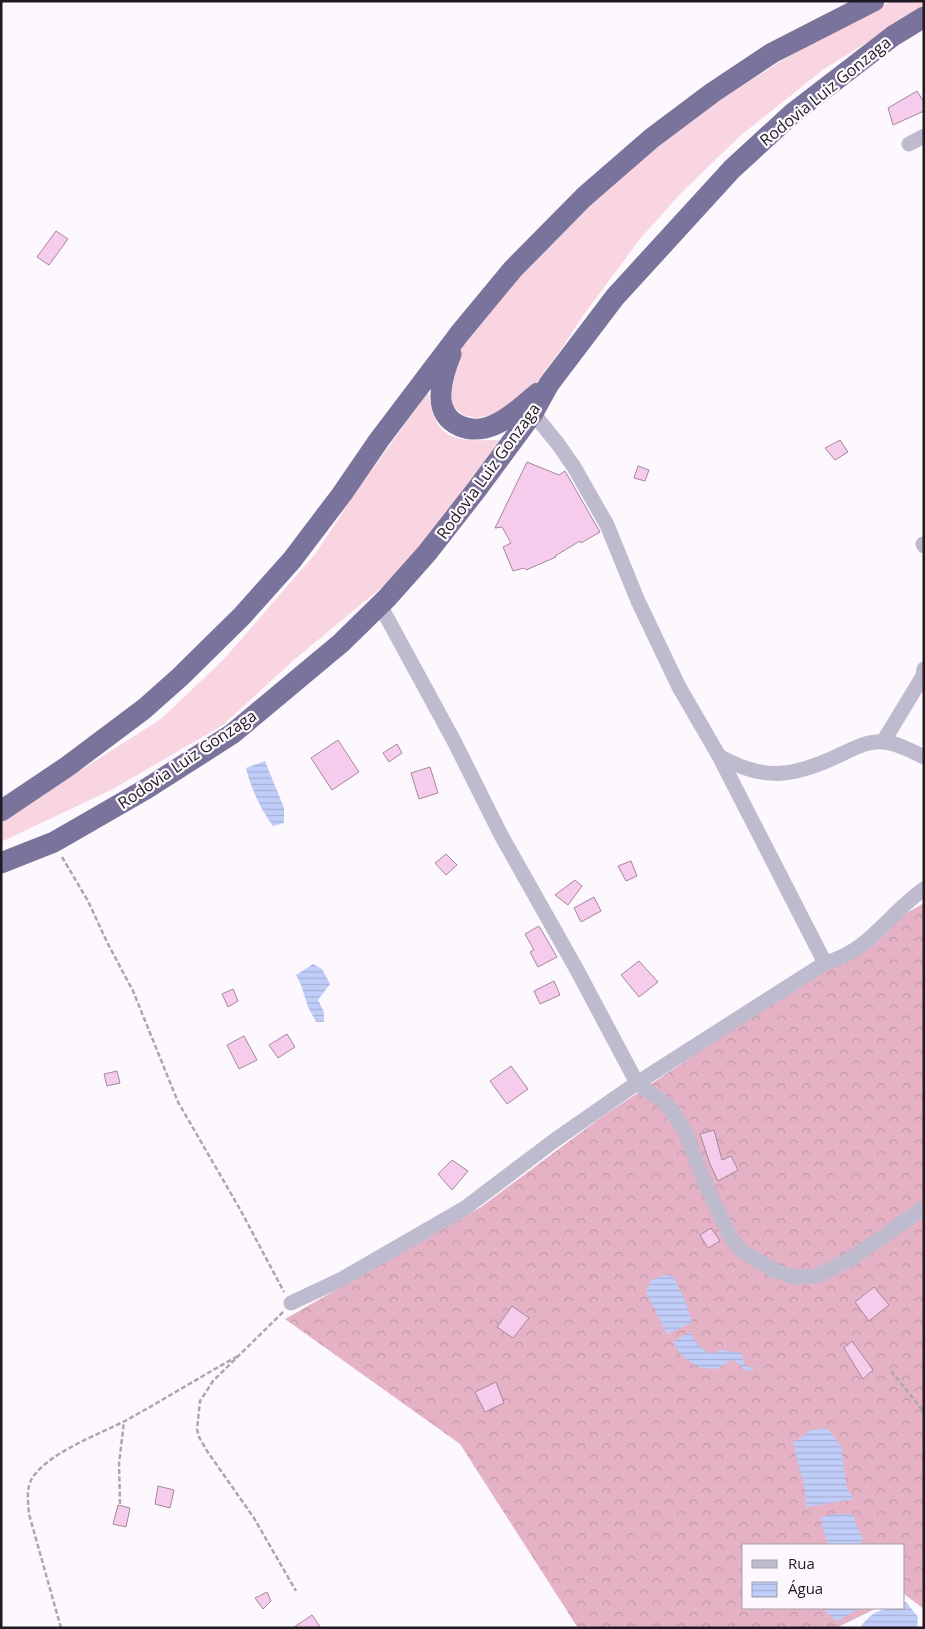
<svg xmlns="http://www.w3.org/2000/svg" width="925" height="1629" viewBox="0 0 925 1629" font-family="'Open Sans',sans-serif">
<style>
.grass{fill:#f8d5e1}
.forest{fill:url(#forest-crowns)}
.water{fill:url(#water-rules)}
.building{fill:#f5cceb;stroke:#a4879d}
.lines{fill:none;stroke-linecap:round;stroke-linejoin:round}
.path{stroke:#aca7ae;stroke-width:2.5;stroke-dasharray:5 2.5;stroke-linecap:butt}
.minor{stroke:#bebbcf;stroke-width:15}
.highway{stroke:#7a739b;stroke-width:21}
.labels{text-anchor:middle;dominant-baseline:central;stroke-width:4.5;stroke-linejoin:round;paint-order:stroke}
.street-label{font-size:16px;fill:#201923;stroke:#fcf8fe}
</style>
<defs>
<pattern id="forest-crowns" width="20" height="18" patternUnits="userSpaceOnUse" patternTransform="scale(1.25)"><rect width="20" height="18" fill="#e4b2c4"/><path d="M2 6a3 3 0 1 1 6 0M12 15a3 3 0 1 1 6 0" fill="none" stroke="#c398a8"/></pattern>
<pattern id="water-rules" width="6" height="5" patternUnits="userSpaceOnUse" patternTransform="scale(1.25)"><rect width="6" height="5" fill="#c1cdf9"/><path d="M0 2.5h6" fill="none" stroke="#a6afd5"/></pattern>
</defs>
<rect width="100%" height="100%" fill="#fcf8fe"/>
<path class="grass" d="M892,1h32v6l-100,62 -84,67 -59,57 -41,46 -58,78 -18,28 -38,52 -26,16 -23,5 -14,-3 -10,-9 -3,-20 6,-31 49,-67 107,-106 82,-65 51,-33 73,-46z
M428,392c8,50 26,49 71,48l-60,88 -52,55 -92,76 -72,66 -110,64 -112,53v-21l160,-102 63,-60 92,-106 40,-61z"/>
<path class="forest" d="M924,903v706l-20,-15v-49h-160v63h133l-41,20h-258l-118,-184 -175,-125 196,-112 122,-91 132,-88 144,-99z"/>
<path class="water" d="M265,761l19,47v15l-11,3c-13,-17 -22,-38 -27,-58z
M313,964l9,5 8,15 -12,16 6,12v10h-8l-8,-15 -7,-22 -5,-10z
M664,1275l9,1 12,24 7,22 -13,7 -12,5 -21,-42 5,-12z
M690,1332l8,13 11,9 12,-4 21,3 2,11 7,4 9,-4 -13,8 -14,-13 -16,10 -19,-2 -17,-12 -8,-13z
M827,1428l14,18 6,43 7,10 -47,8 -3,-21 -11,-43 18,-13z
M833,1514h19l11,26 -5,5h-30l-8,-27z
M904,1602h2l12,15 -1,11h-57c12,-18 23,-20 44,-20z
M825,1608h36l-25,13 -8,-7z"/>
<path class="building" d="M917,91l7,11v9l-31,14 -5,-17z
M56,231l12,8 -19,26 -12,-8z
M840,440l8,12 -13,8 -10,-12z
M527,462l32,13 6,-4 35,61 -19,11 -1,-2 -25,15 1,1 -30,13 -2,-2 -11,3 -10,-24 8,-4 -9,-16 -7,1z
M638,466l11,4 -4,11 -11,-3z
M338,740l21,32 -27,18 -21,-32z
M397,744l5,9 -13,9 -6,-9z
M430,767l8,26 -19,6 -8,-26z
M446,854l11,11 -11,10 -11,-12z
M631,861l6,15 -11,5 -8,-15z
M575,880l7,6 -14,19 -13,-10z
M594,897l7,14 -20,11 -7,-14z
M539,926l18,31 -19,10 -8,-15 4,-2 -9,-16z
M639,961l19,21 -19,15 -18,-22z
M554,981l6,14 -20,9 -6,-13z
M233,989l5,12 -10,6 -6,-13z
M287,1034l8,13 -17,11 -9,-13z
M244,1036l13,24 -18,9 -12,-24z
M511,1066l17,23 -21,15 -17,-23z
M117,1071l3,12 -13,3 -3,-12z
M714,1130l8,30 9,-4 7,14 -20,11 -8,-17 -10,-30z
M452,1160l16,11 -16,19 -14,-16z
M711,1228l9,13 -12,7 -8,-13z
M874,1287l15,18 -20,16 -14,-19z
M512,1306l17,12 -16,20 -16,-11z
M852,1341l21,29 -10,9 -19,-31z
M496,1382l8,21 -19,9 -10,-20z
M158,1486l16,4 -4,18 -15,-4z
M118,1505l12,3 -4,19 -13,-3z
M267,1592l4,9 -8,8 -8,-11z
M312,1615l9,13h-28z"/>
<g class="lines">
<path class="path" d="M62,857l26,44 19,41 26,49 45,111 63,109 43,81
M283,1312l-70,69 -13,20 -3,28 2,8 8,14 47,67 42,73
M891,1371l33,41
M120,1504l-1,-40 5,-43
M61,1628l-32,-114c-1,-15 -4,-29 7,-41 20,-23 61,-38 89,-52 38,-21 75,-44 113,-65"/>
<path class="minor" d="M909,144l15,-8
M533,413l25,31 16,23 33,58 31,76 41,86 40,69 106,207
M923,544l1,2
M380,605l74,136 47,94 76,135 60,113 29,21 11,14 8,14 22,56 25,52 11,12 32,19 20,6 22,-1 35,-18 72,-50
M883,742l40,-66 1,-7
M719,756c47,27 78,20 125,-3 13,-6 26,-13 40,-11 14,1 27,9 40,15
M291,1303l51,-24 123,-71 90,-68 82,-57 188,-120c46,-13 62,-48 99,-74"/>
<path class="highway" d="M451,354c-9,22 -21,59 9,72 12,5 22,4 34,-1 17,-7 30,-21 44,-32
M1,811l67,-45 76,-57 36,-32 62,-61 50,-56 50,-66 37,-54 81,-107 53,-64 71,-72 68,-59 60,-45 60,-40 102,-52
M1,863l53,-21 92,-53 86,-55 109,-91 46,-45 40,-45 50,-64 56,-76 16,-29 66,-87 117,-128 61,-56 100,-77 31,-19"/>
</g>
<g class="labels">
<g class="street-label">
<text transform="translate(825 91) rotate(-39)">Rodovia Luiz Gonzaga</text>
<text transform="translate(488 471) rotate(-54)">Rodovia Luiz Gonzaga</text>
<text transform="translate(187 759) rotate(-34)">Rodovia Luiz Gonzaga</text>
</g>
</g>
<rect width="925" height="1629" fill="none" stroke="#201923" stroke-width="5"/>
<rect x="742" y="1544" width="162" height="65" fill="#fcf8fe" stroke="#a49fa6"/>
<rect x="752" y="1560" width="25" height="8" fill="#bebbcf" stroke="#a49fa6"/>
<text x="788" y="1569" font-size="15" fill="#201923">Rua</text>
<rect x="752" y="1582" width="25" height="15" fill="url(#water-rules)" stroke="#a49fa6"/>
<text x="788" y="1594" font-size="15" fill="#201923">Água</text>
</svg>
